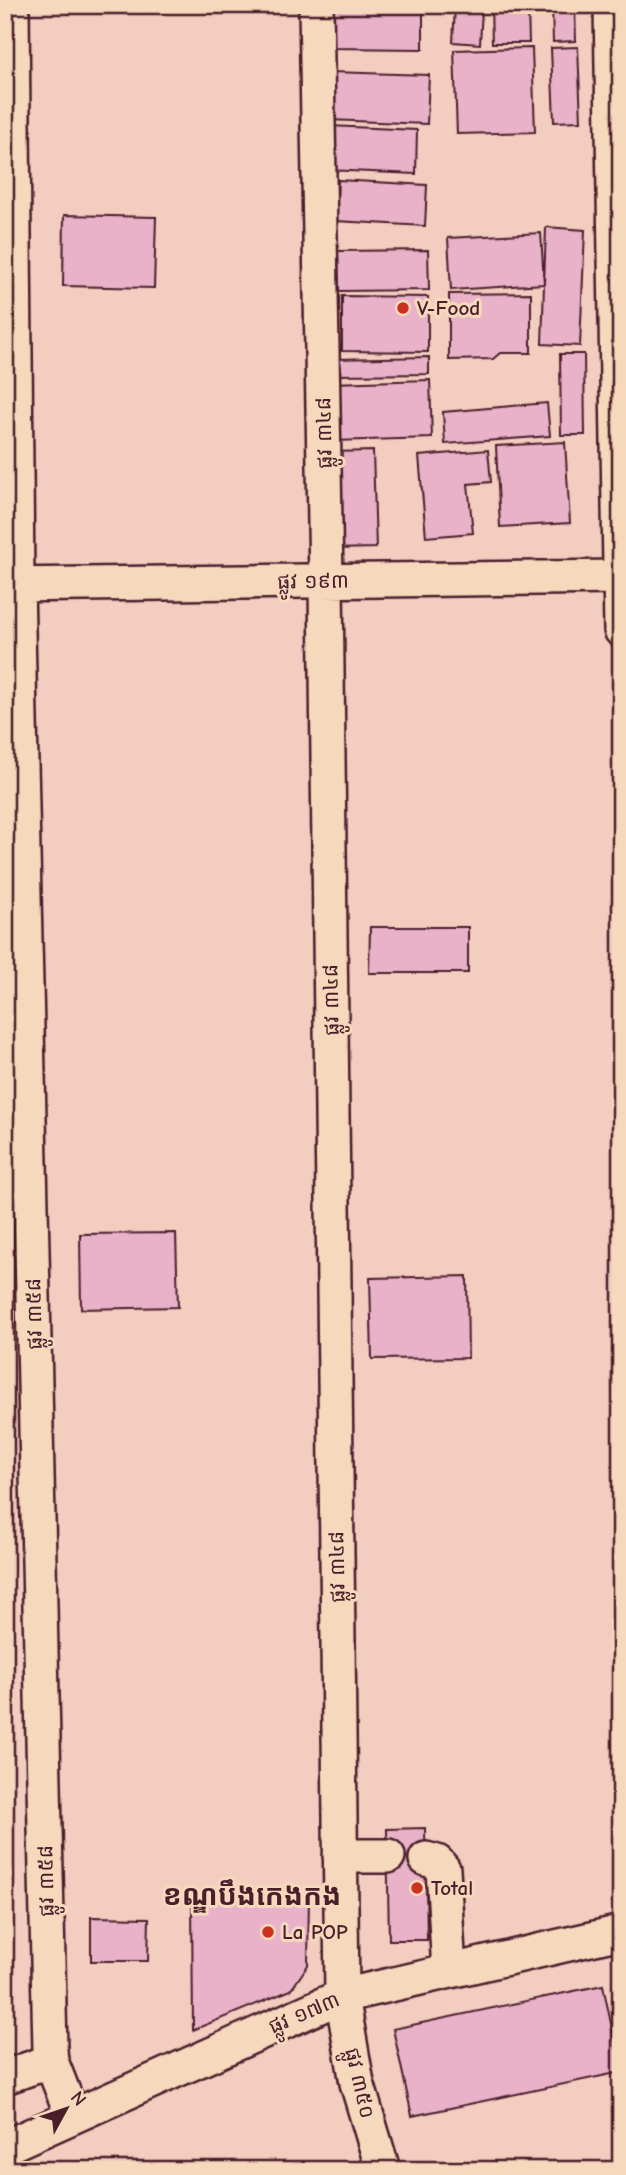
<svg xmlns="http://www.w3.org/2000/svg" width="626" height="2175" viewBox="0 0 626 2175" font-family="'Comic Neue','Noto Sans Khmer',sans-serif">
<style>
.building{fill:#e9b2c9;stroke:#4a1f2b;stroke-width:2}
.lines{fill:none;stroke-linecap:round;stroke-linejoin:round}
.minor-casing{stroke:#4a1f2b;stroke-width:38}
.minor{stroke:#f6d8bc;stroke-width:33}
.poi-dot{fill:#c8321e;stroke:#f6d8bc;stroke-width:2.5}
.labels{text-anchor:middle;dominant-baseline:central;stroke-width:6;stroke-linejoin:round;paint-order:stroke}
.poi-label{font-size:21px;font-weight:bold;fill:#4a1f2b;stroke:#f6d8bc;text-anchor:start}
.street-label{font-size:21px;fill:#4a1f2b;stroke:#f6d8bc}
.district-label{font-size:28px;font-weight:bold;fill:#4a1f2b;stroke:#f6d8bc}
</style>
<rect width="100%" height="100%" fill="#f2cdc0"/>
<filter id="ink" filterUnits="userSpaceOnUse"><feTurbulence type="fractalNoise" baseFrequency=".0143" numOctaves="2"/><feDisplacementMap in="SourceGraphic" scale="14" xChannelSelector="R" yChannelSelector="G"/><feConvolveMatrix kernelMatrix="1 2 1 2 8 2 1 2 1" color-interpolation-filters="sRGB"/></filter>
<g filter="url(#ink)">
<path class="building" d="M329,5h94v44l-94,-1z
M491,5h37l1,38h-37z
M552,5h23l1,36 -23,1z
M455,7l27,2 -2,35 -27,-2z
M578,47l3,74 -27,1 -3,-74z
M532,48l3,84 -78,2 -3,-84z
M330,72l99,3 -2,49 -98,-4z
M329,126l88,4 -1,44 -89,-4z
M338,180l89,5 -2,41 -89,-5z
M64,215l92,2 -2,71 -91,-2z
M546,227l39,3 -5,116 -38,-2z
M541,233l3,51 -93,6 -3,-52z
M428,250l1,40 -90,1 -1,-40z
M531,293v60h-31l-7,6 -44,1v-66z
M342,296l86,1v55l-86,-1z
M560,354h24l1,81h-24z
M429,357v17l-93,1 -1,-16z
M430,380l2,58 -99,3 -2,-58z
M547,403l3,33 -105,8 -2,-32z
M565,442l5,81 -70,4 -4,-81z
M488,450l3,32 -23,2 5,49 -47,4 -7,-81z
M373,451l3,97 -43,1 -2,-97z
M370,927h98v46h-99z
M176,1233l2,74 -97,2 -1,-75z
M467,1276l1,82 -96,1 -2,-81z
M425,1828l2,112h-38l-2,-111z
M309,1894l-1,71 -17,25 -98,40 -1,-131z
M91,1917l58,1 -1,43h-57z
M603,1985l18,87 -209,44 -19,-87z"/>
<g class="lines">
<g class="minor-casing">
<path id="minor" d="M12,5l5,580 33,1465 1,11 21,54
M316,5l10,576 16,1415 15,87 26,87
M611,5l10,625
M5,585l616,-8
M340,1856h48
M426,1859l11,3 6,7 6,102
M5,2077l46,-16
M5,2147l337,-151 279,-64"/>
</g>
<use href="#minor" class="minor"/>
</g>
</g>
<g class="poi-dot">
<circle cx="403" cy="308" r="7"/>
<circle cx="417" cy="1888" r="7"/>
<circle cx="268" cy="1932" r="7"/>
</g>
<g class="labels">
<g class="poi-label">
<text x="417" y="308">V-Food</text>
<text x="431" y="1888">Total</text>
<text x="282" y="1932">La POP</text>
</g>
<g class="street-label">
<text transform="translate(324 433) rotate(-91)">ផ្លូវ ៣៤៨</text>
<text transform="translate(313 581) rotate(-1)">ផ្លូវ ១៩៣</text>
<text transform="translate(331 1000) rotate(-91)">ផ្លូវ ៣៤៨</text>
<text transform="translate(34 1314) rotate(-91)">ផ្លូវ ៣៥៨</text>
<text transform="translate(337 1567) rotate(-91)">ផ្លូវ ៣៤៨</text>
<text transform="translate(46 1881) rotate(-91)">ផ្លូវ ៣៥៨</text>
<text transform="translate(304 2013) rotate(-23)">ផ្លូវ ១៧៣</text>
<text transform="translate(360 2083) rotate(77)">ផ្លូវ ៣៥០</text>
</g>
<g class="district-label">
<text x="252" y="1896">ខណ្ឌបឹងកេងកង</text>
</g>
</g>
<rect width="626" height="2175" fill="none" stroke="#f6d8bc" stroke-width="28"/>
<rect x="14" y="14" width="598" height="2147" fill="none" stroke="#4a1f2b" stroke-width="2.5" filter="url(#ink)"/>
<g transform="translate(66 2109) rotate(50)" stroke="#f6d8bc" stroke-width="5" paint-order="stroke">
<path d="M0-5L12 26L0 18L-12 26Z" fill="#4a1f2b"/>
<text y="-10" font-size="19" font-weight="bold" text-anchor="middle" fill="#4a1f2b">N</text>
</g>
</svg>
